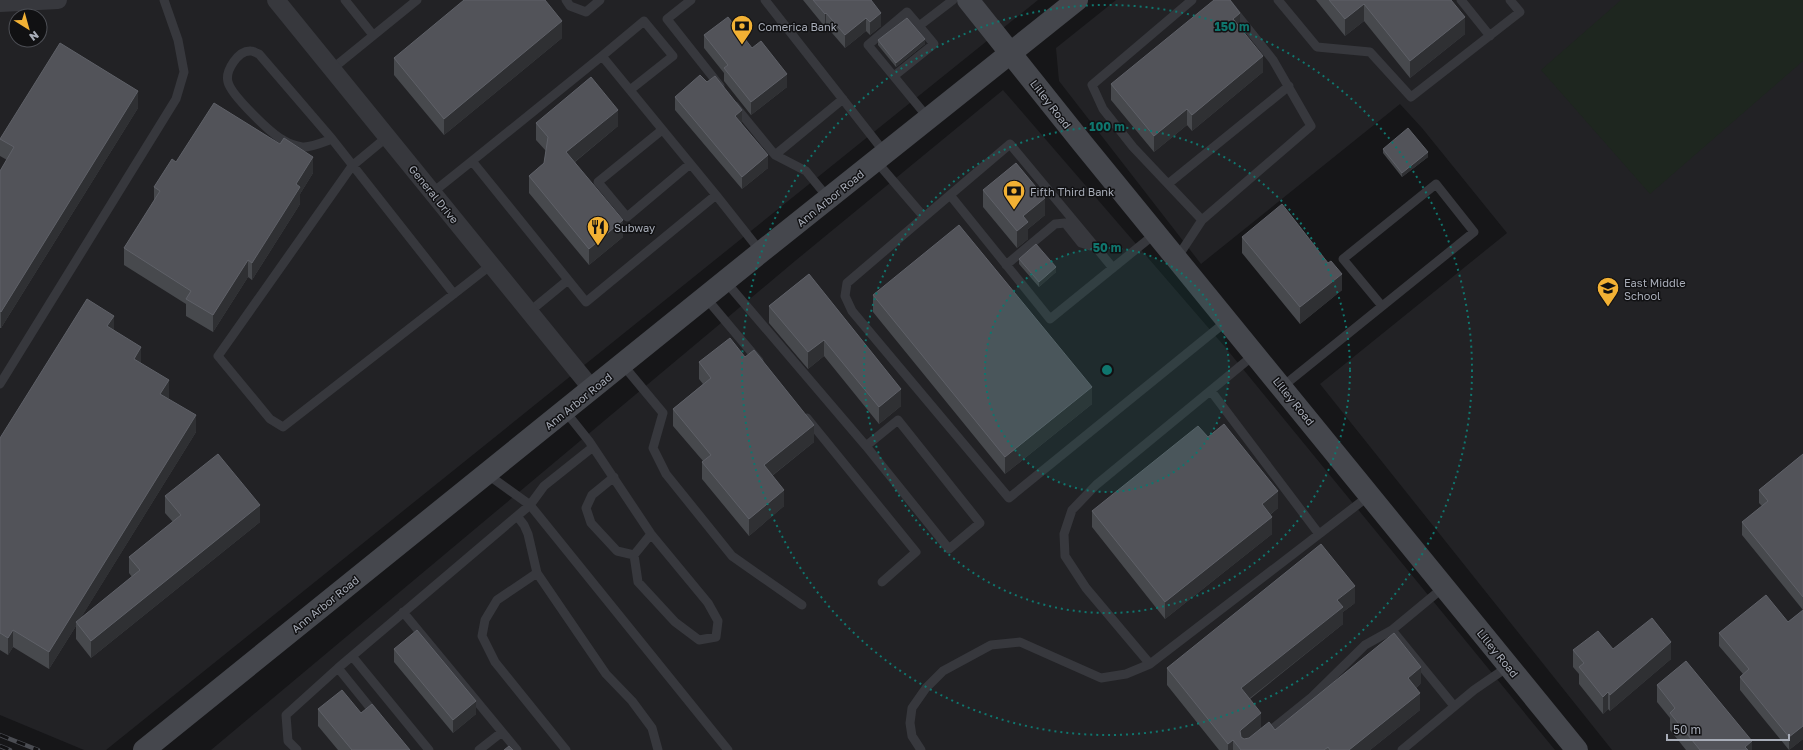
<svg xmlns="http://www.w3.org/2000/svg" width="1803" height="750" viewBox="0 0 1803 750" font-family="'Golos Text',sans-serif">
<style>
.built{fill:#222225;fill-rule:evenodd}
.green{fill:#1e261f}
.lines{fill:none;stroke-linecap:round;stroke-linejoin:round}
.lane{stroke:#37383d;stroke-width:9}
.street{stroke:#37383d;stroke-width:18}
.secondary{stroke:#45474d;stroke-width:22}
.rail-casing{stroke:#4a4c52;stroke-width:4.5}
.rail{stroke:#111113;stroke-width:3;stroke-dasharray:9;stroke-linecap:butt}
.wall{fill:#47494d}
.shaded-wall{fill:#2f3033}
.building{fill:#525359;stroke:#5f6168}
.ring{fill:none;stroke:#0f766e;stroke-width:2;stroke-dasharray:2 4}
.labels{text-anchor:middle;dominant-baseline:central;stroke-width:3;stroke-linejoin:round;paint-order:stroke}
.poi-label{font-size:11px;fill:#a8adb8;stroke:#111113;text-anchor:start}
.street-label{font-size:11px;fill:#a8adb8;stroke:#111113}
.centre{fill:#0f766e;stroke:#111113;stroke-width:2}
.ring-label{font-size:12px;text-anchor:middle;font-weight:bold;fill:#0f766e;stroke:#111113;stroke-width:3;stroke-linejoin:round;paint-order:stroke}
</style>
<rect width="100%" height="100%" fill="#161618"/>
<path class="built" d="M0,0h1038l-932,750h-22l-84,-35zM16,16h24v24h-24z
M1116,0h687v750h-191l-292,-366 187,-151 -85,-105 -22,-24 -199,160 -142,-183 -3,-33z
M1003,90l222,257 330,403h-1344l584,-489z"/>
<path class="green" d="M1621,0h182v61l-153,133 -109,-124z"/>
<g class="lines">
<path class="lane" d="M345,0l28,35
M566,0l4,6 16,6 14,-12
M691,0l-24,19 53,67
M765,0l120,153
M1278,0l39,47 53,5 41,45 109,-85 -10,-12
M1461,0l29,36
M602,56l42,-35 29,35 -43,34
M332,69l85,-69
M894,76l40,-32 -15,-18
M735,106l40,49 31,16 23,28
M929,119l-61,-74 39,-33 12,14 34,-26
M662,130l-64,52 29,35 63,-53
M387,137l-35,29 -134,190 52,63 13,8 208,-162
M332,139c-8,3 -22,9 -30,8 -5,-1 -12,-3 -17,-6 -13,-6 -54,-46 -57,-59 -3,-11 10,-32 23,-31 2,0 5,2 8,3l73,85 122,155
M775,155l68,-56
M472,161l130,-105 114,139
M876,161l48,56
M1168,184l121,-98
M432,193l40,-32 114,141 130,-107 45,57
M950,195l-103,88 -2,13 7,15 157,187 219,-178
M1202,220l109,-94 -38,-66 -48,-60
M1177,258l25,-38 -69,-73 -30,-38 -11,-24 100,-85
M1006,265l49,-41 10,-1 16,20 16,5
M1113,268l-103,-124 -60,51 100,124 106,-86
M726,282l140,164 32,-26 82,103 -31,26 -83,-103
M706,298l53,63
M529,312l39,-32
M623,365l40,48 -10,35 13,26 66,82 70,49
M0,384l176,-285 8,-27 -6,-32 -14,-40
M1282,387l192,-155 -38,-48 -93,75 39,47
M1211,391l108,143
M565,411l24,30 62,93 57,69 10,18 -2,16 -17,3 -24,-18 -37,-40 -4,-27 17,-21
M807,418l109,134 -34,30
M487,474l43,31 198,245
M614,477l-22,18 -6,13 5,15 26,28 17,4
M517,516l7,9 4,9 9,39 69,101 26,27 20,27 6,22
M537,573l-40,27 -12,20 -3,16 13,26 71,88
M403,612l114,138
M1392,630l62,76
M352,656l77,94
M1150,664l-64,-76 -21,-32 -1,-22 8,-24 24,-25 159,-131
M338,668l38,47
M297,750l-9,-9 -2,-26 52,-47 192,-163 14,-19 49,-39
M479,750l23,-18
M921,750l-9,-14 -2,-13 2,-15 14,-20 17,-17 48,-26 29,-3 81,36 25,-4 24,-10 220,-169
M1246,750l66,-53 53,-52 27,-15 52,-43
M1402,750l72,-60 35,-24"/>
<path class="street" d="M276,0l316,389
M0,3l58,-3"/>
<path class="secondary" d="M968,0l115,144 494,606
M144,750l617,-498 316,-252"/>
<g class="rail-casing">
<path id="rail" d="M0,735l38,15
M0,746l10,4"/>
</g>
<use href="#rail" class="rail"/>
</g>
<path class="wall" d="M803,0h68l10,26 -11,9 -4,-4 -21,17 -19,-22 -1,1z
M1316,0h135l14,34 -55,44 -46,-57 -19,15z
M1240,28l23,44 -71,59 -5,-6 -33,27 -43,-52v-16z
M704,35l48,13 35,39 -36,28 -27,-34v-8l-20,-25z
M562,38l-118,97 -50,-60v-17z
M878,40l47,4 -29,23 -18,-22z
M707,82l35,41h-1l27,45 -26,21 -67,-79v-13z
M138,108l-137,220h-1v-157l7,-11 -7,-4v-17z
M536,123l82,3 -43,36 48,75 -34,28 -60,-72v-17l15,-13 2,-12 -10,-11z
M1383,149l45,8 -26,20 -19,-24z
M176,162l137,11 -13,21v10l-48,76 -4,-3 -35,55 -27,-16v-12l-62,-39v-17l30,-47v-14z
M983,190l62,25 -17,14v10l-11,9 -34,-41z
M1242,237l100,53 -42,34 -58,-71z
M1019,259l37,13 -17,15 -20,-23z
M809,274l92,132 -22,18 -55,-68 -16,13 -39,-46v-17z
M873,295l219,109 -87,70 -132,-162z
M114,330l55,67 -1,2 28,33 -116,187 52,-42 -3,-4v-16l44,-35 -8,-9v-17l95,26 -169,136 -15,-19v-13l-27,43 -36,-22 -5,8 -8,-5v-212z
M699,362l115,80 -42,34 12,30 -35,30 -47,-57v-17l1,-1 -30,-35v-17l30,-25 -4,-5z
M1208,437l70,71 -8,7 2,19 -107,85 -73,-92v-16z
M1803,454v156l-61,-75v-13l20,-16 -3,-3v-13z
M1355,603l-12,9v12l-93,75 11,29 14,2 146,-47 -5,5 4,22 -50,40h-151l-52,-65v-17z
M1803,610v129l-14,11 -49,-60v-13l3,-3 -24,-28v-13l69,-11z
M394,649l82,65 -23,19 -59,-71z
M1613,649l58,10 -61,52 -2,-2 -5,5 -24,-30v-10l-6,-7v-17z
M1657,685l95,65h-66l-16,-20v-12l-13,-16z
M318,709l43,4 49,37h-72l-20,-24z"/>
<path class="shaded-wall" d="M1364,4v17l-19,15v-17z
M826,13v13l-1,1v-13z
M881,13v13l-11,9v-13z
M1240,13v16l-7,-10z
M1465,17v17l-55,44v-17z
M866,18v13l-21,17v-13z
M562,21v17l-118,97v-16z
M925,39v5l-29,23v-4z
M1263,56v16l-71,59v-16z
M787,74v13l-36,28v-13z
M138,91v17l-137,220v-16z
M1187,109v16l-33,27v-16z
M618,110v16l-52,43v-17z
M742,110v13l-7,6v-13z
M1428,152v5l-26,20v-4z
M768,155v13l-26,21v-12z
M313,157v16l-13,21v10l-48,76v-17l44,-79z
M1045,198v17l-17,14v10l-11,9v-17l6,-15z
M623,220v17l-34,28v-16z
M248,260v17l-35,55v-17z
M1056,267v5l-17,15v-5z
M1342,274v16l-42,34v-17z
M114,316v16l-7,-6z
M824,340v16l-16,13v-17z
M141,347v17l-7,-5z
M169,380v17l-9,14v-17z
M1092,387v17l-87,70v-17z
M901,389v17l-22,18v-17z
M196,415v17l-119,192 -1,-2v4l-27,43v-17z
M814,425v17l-50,40v-17z
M784,490v16l-35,30v-17z
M1278,491v17l-16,13v-17z
M260,505v17l-169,136v-17z
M1272,517v17l-107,85v-17z
M1355,586v17l-12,9v12l-102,81v-17l96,-88z
M13,630v17l-5,8v-17z
M1671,642v17l-61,52v-16z
M1421,667v16l-13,12v-17z
M1608,692v17l-5,5v-17z
M1420,693v17l-50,40h-21z
M476,701v13l-23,19v-13z
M1261,713v17l-21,18v-17l2,-2z
M1803,726v13l-14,11v-13z
M1233,740v10h-5v-6z
M1752,741v9h-7v-3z"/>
<path class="building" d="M464,0h81l17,21 -118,98 -50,-61z
M813,0h58l10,13 -11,9 -4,-4 -21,17 -19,-22 -1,1z
M1214,0h16l10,13 -7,6 30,37 -71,59 -5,-6 -33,27 -43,-52z
M1329,0h122l14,17 -55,44 -46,-57 -19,15z
M728,17l24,31 9,-7 26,33 -36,28 -27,-34 4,-3 -24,-30z
M907,18l18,21 -29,24 -18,-23z
M60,43l78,48 -137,221 -1,-1v-140l14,-24 -14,-8z
M700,75l7,7 8,-6 27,34 -7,6 33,39 -26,22 -67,-80z
M591,77l27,33 -52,42 57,68 -34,29 -60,-73 15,-13 4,-26 -12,-14z
M214,103l66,41 4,-6 29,19 -17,27 4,3 -48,76 -4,-3 -35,55 -27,-16 5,-8 -67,-43 36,-57 -6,-4 18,-28 4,3z
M1408,128l20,24 -26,21 -19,-24z
M1016,163l29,35 -22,18 5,6 -11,9 -34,-41z
M1282,204l46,59 3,-2 11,13 -42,33 -58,-70z
M959,225l133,162 -87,70 -132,-162z
M1036,244l20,23 -17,15 -20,-23z
M809,274l92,115 -22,18 -55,-67 -16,12 -39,-46z
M87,299l27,17 -7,10 34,21 -7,12 35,21 -9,14 36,21 -147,237 -36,-22 -5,8 -8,-5v-195z
M730,338l15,19 9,-7 60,75 -50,40 20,25 -35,29 -47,-57 9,-7 -38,-46 38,-31 -12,-16z
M1224,424l54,67 -16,13 10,13 -107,85 -73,-91 106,-85 10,11z
M218,454l42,51 -169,136 -15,-19 64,-52 -11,-13 52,-42 -16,-19z
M1803,454v143l-61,-75 26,-21 -9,-11z
M1321,544l34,42 -18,14 6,7 -102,81 20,25 -19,16 -2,2 1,6 3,2 5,-1 20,-16 6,8 119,-97 27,34 -13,11 12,15 -71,57h-19l-2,-3 -4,3h-83l-8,-10 -5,4 -61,-76z
M1766,595l22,27 15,-12v116l-14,11 -49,-60 9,-8 -30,-36z
M1652,618l19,24 -61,53 -2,-3 -5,5 -24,-30 5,-4 -11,-13 25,-19 15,18z
M417,630l59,71 -23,19 -59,-71z
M1686,661l66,80 -7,6 3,3h-48l-30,-37 5,-5 -18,-23z
M342,690l19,23 11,-9 38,46h-58l-34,-41z
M509,746l4,4h-9z"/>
<circle cx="1107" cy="370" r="122" fill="#0f766e" fill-opacity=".12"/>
<g class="ring">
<circle cx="1107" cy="370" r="122"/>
<circle cx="1107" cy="370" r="243"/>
<circle cx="1107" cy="370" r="365"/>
</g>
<defs>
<g id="bank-pin" transform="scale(1.15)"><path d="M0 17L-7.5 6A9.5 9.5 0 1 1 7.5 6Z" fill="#f2b134" stroke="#111113"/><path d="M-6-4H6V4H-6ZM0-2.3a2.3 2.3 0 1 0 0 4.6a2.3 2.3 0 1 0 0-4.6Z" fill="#111"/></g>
<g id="restaurant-pin" transform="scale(1.15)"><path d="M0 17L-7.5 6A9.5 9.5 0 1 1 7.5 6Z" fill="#f2b134" stroke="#111113"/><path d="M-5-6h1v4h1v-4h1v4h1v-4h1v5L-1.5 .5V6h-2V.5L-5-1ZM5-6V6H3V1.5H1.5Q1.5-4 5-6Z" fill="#111"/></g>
<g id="school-pin" transform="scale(1.15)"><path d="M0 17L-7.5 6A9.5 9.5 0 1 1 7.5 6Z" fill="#f2b134" stroke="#111113"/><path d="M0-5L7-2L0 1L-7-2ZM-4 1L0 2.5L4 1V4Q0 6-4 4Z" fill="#111"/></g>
</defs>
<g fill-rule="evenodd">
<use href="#bank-pin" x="742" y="26"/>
<use href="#bank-pin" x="1014" y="191"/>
<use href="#restaurant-pin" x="598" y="227"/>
<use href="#school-pin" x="1608" y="288"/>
</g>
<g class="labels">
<g class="poi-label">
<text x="758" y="26">Comerica Bank</text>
<text x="1030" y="191">Fifth Third Bank</text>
<text x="614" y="227">Subway</text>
<text x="1624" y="282">East Middle<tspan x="1624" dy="13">School</tspan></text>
</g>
<g class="street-label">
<text transform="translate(1051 104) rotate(52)">Lilley Road</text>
<text transform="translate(434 194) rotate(51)">General Drive</text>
<text transform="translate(830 198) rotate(-39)">Ann Arbor Road</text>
<text transform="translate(578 401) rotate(-39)">Ann Arbor Road</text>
<text transform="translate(1294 401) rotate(51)">Lilley Road</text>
<text transform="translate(325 604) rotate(-39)">Ann Arbor Road</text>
<text transform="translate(1498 653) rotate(51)">Lilley Road</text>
</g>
</g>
<circle cx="1107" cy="370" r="6" class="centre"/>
<g class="ring-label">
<text x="1232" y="31">150 m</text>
<text x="1107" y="131">100 m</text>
<text x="1107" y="252">50 m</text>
</g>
<g transform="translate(28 28) rotate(143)"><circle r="19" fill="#111113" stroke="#4d4f55"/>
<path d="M0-3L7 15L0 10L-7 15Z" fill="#f2b134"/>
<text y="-6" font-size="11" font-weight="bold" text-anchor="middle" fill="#a8adb8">N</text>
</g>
<path d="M1667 734v6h122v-6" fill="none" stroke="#a8adb8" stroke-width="2"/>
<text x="1673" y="734" font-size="12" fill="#a8adb8" stroke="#111113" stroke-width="3" paint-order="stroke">50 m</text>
</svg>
